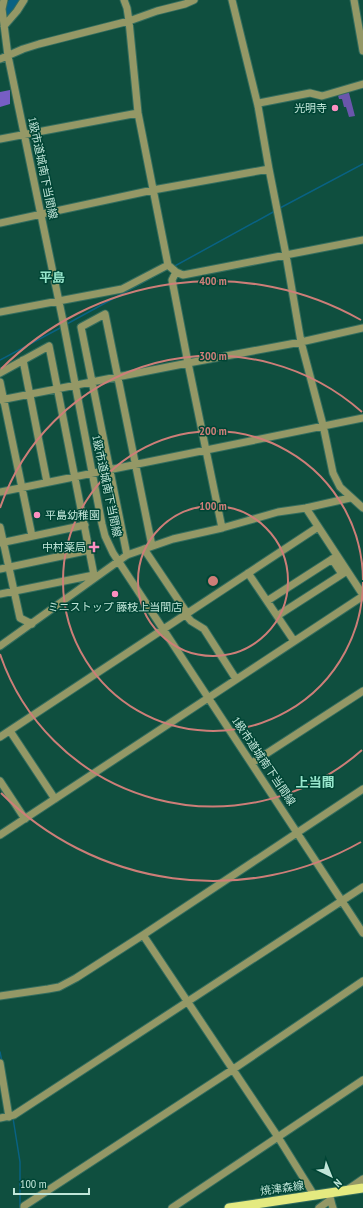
<svg xmlns="http://www.w3.org/2000/svg" width="363" height="1208" viewBox="0 0 363 1208" font-family="'PT Sans Narrow','Noto Sans JP',sans-serif">
<style>
.green{fill:#6a56ac}
.forest{fill:#775ec4}
.lines{fill:none;stroke-linecap:round;stroke-linejoin:round}
.stream{stroke:#096283;stroke-width:1.5}
.river{stroke:#096283;stroke-width:9}
.minor-casing{stroke:#336d5e;stroke-width:9}
.major-casing{stroke:#336d5e;stroke-width:11}
.minor{stroke:#949866;stroke-width:7}
.major{stroke:#e4ea80;stroke-width:9}
.ring{fill:none;stroke:#cd7e78;stroke-width:2}
.poi-dot{fill:#fc8fc1;stroke:#004535;stroke-width:1.5}
.labels{text-anchor:middle;dominant-baseline:central;stroke-width:3;stroke-linejoin:round;paint-order:stroke}
.poi-label{font-size:11px;fill:#c1e6d9;stroke:#004535;text-anchor:end}
.street-label{font-size:11px;fill:#c1e6d9;stroke:#004535}
.quarter-label{font-size:13px;font-weight:bold;fill:#97e6cc;stroke:#004535}
.centre{fill:#cd7e78;stroke:#004535;stroke-width:2}
.ring-label{font-size:12px;text-anchor:middle;font-weight:bold;fill:#cd7e78;stroke:#004535;stroke-width:3;stroke-linejoin:round;paint-order:stroke}
</style>
<rect width="100%" height="100%" fill="#0f4f3f"/>
<path class="green" d="M348,89l7,27 -6,1 -3,-10h-2l-2,-8h-3l-2,-7z"/>
<path class="forest" d="M10,90v14l-10,3v-15z"/>
<g class="lines">
<path class="stream" d="M280,208l83,-44
M173,267l102,-56
M65,325l104,-57
M0,360l62,-33
M0,1052l2,10
M13,1118l7,44v46"/>
<path class="river" d="M0,18l15,-18"/>
<g class="minor-casing">
<path id="minor" d="M4,0l-2,9 6,47 55,265 39,203 3,12 8,17 250,380
M124,0l3,8 2,13 9,92 30,152 8,7 7,3 180,-35
M232,0l26,106 11,63 17,86 15,87 22,83 10,48 7,14 23,21
M354,0l9,51
M4,26l13,-15 7,-11
M0,59l23,-10 16,-5 90,-23 28,-10 28,-7 9,-4
M258,106l1,-3 51,-10 12,3 41,-12
M0,139l138,-26
M0,223l153,-33 116,-21
M176,272l-4,8 16,83 113,-21 62,-14
M0,312l122,-23 46,-24
M23,360l24,122
M0,373l49,-27 45,229
M0,382l32,154
M0,400l188,-37 34,165
M0,492l363,-74
M306,508l57,87
M0,527l20,91 12,6
M0,543l85,-18
M144,549l43,64
M127,555l-46,-228 24,-13 47,232
M332,559l10,15
M0,569l90,-19
M248,573l46,68
M0,594l94,-19 2,2
M267,601l70,-45
M185,614l6,7 13,8 32,50
M277,616l70,-45
M0,646l127,-91 46,-16 49,-11 56,-16 28,-4 44,-10
M10,731l45,68
M0,737l318,-210
M252,763l111,-72
M0,781l25,38
M0,835l363,-239
M143,935l135,202 36,58
M0,996l48,-7 11,-2 17,-9 67,-43 220,-146
M0,1063l9,54
M0,1118l14,-3 349,-228
M347,1190l16,-11
M329,1193l3,12 1,3
M24,1208v-2l208,-136 131,-89
M172,1208l191,-128
M319,1208l11,-8"/>
</g>
<g class="major-casing">
<path id="major" d="M229,1208l134,-20"/>
</g>
<use href="#minor" class="minor"/>
<use href="#major" class="major"/>
</g>
<g class="ring">
<circle cx="213" cy="581" r="75"/>
<path d="M363 582A150 150 0 1 1 363 580"/>
<path d="M362 750A225 225 0 0 1 0 654M0 508A225 225 0 0 1 362 412"/>
<path d="M361 842A300 300 0 0 1 1 793M1 369A300 300 0 0 1 361 320"/>
</g>
<g class="poi-dot">
<circle cx="335" cy="108" r="4"/>
<circle cx="37" cy="515" r="4"/>
<path d="M92 541h4v4h4v4h-4v4h-4v-4h-4v-4h4z"/>
<circle cx="115" cy="594" r="4"/>
</g>
<g class="labels">
<g class="poi-label">
<text x="327" y="108">光明寺</text>
<text x="45" y="515" text-anchor="start">平島幼稚園</text>
<text x="86" y="547">中村薬局</text>
<text x="115" y="607" text-anchor="middle">ミニストップ 藤枝上当間店</text>
</g>
<g class="street-label">
<text transform="translate(43 168) rotate(78)">1級市道城南下当間線</text>
<text transform="translate(107 486) rotate(78)">1級市道城南下当間線</text>
<text transform="translate(264 761) rotate(56)">1級市道城南下当間線</text>
<text transform="translate(282 1188) rotate(-8)">焼津森線</text>
</g>
<g class="quarter-label">
<text x="52" y="277">平島</text>
<text x="315" y="782">上当間</text>
</g>
</g>
<circle cx="213" cy="581" r="6" class="centre"/>
<g class="ring-label">
<text x="213" y="285">400 m</text>
<text x="213" y="360">300 m</text>
<text x="213" y="435">200 m</text>
<text x="213" y="510">100 m</text>
</g>
<g transform="translate(331 1176) rotate(137)" stroke="#004535" stroke-width="3" paint-order="stroke">
<path d="M0-3L7 15L0 10L-7 15Z" fill="#c1e6d9"/>
<text y="-6" font-size="11" font-weight="bold" text-anchor="middle" fill="#c1e6d9">N</text>
</g>
<path d="M14 1188v6h75v-6" fill="none" stroke="#c1e6d9" stroke-width="2"/>
<text x="20" y="1188" font-size="12" fill="#c1e6d9" stroke="#004535" stroke-width="3" paint-order="stroke">100 m</text>
</svg>
